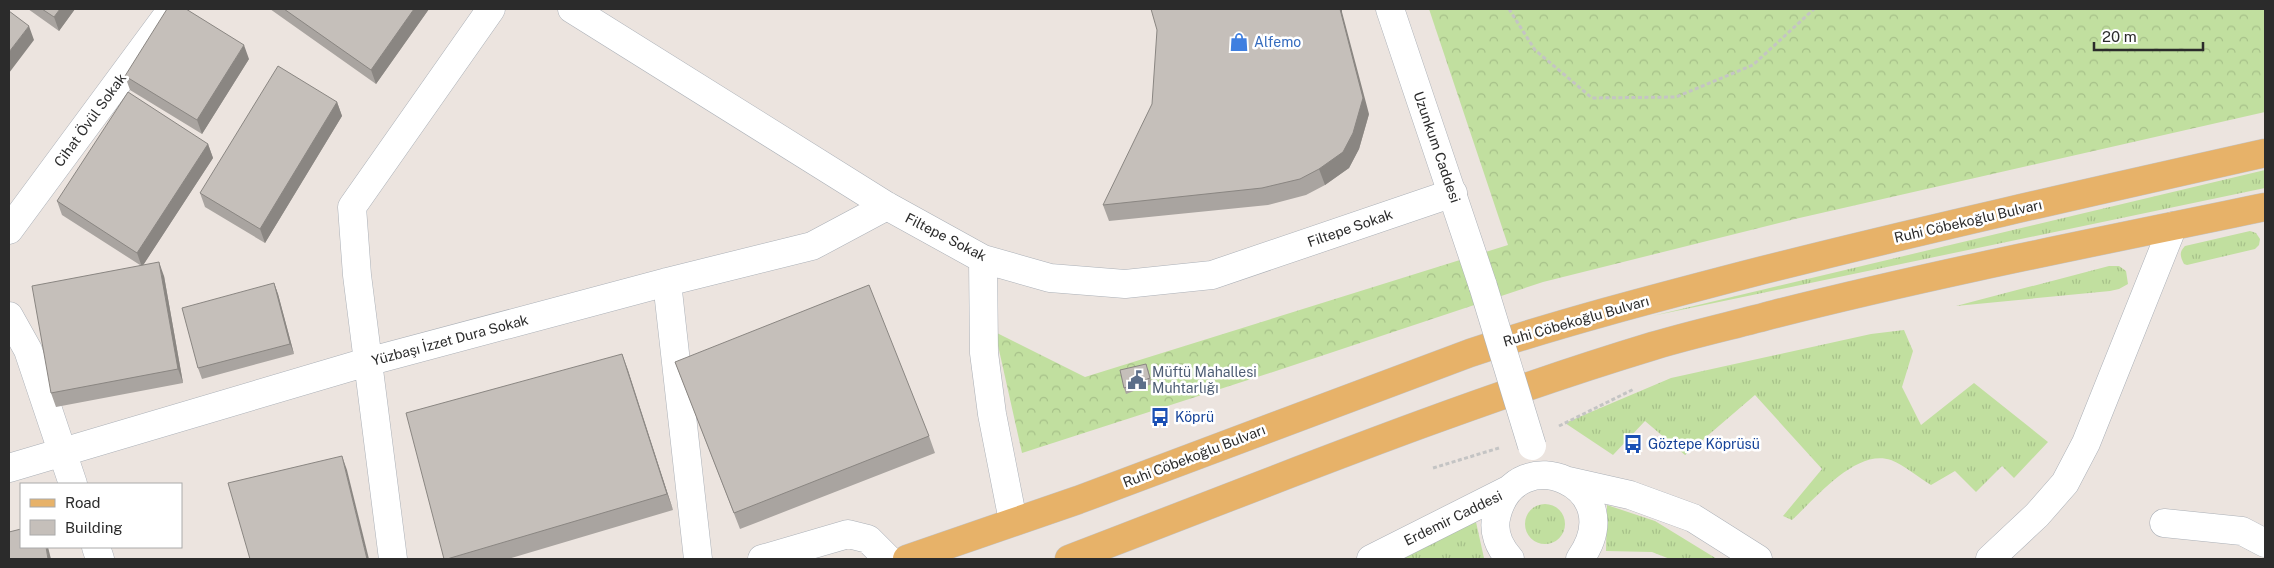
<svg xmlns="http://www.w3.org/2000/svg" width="2274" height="568" viewBox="0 0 2274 568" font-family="'Public Sans',sans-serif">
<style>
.grass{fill:url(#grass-tufts)}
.forest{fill:url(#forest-crowns)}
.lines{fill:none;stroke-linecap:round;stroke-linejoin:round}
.street-casing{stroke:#abb0b7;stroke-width:29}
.secondary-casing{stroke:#abb0b7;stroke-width:29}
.primary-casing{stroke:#c4c4c4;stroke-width:29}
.path{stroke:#c4c4c4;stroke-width:3;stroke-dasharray:4 2.5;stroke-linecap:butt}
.street{stroke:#fff;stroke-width:28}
.secondary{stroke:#fff;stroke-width:28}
.primary{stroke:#e7b269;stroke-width:28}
.secondary-bridge-casing{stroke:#abb0b7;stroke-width:29;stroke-linecap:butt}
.secondary-bridge{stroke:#fff;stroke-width:28}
.wall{fill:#a9a4a0}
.shaded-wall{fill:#8a8682}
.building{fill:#c5bfba;stroke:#8a8682}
.labels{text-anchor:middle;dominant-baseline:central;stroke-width:5;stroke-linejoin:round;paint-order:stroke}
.shop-label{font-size:14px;fill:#366cbe;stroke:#fff;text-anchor:start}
.street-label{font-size:14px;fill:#2b2b2b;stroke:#fff}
.service-label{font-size:14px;fill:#4e5e75;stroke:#fff;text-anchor:start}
.transit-label{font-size:14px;fill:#164399;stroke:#fff;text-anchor:start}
</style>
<defs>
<pattern id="grass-tufts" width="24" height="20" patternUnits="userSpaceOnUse" patternTransform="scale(1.25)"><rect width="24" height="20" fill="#c1df9f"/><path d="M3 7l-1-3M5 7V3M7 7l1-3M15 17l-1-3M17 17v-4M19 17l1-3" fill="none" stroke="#a6c089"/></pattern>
<pattern id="forest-crowns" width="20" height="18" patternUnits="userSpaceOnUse" patternTransform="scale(1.25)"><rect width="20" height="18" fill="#c1df9f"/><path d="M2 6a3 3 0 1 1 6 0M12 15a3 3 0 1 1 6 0" fill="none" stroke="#a6c089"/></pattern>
</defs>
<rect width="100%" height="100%" fill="#ece4df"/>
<path class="grass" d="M2265,170v18l-613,128z
M2250,231l6,2 4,6 -1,6 -4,4 -68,16 -3,-1c-4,-8 -5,-12 1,-18z
M2109,266h10l7,5 2,13 -9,5 -9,2 -154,15z
M1904,330l9,21 -11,36 19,38 53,-42 74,59 -34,36 -12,-12 -26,26 -21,-21 -24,14c-12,-7 -27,-20 -40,-25 -35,-12 -76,39 -99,60l-9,-4 39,-47 -67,-74 -70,60 -40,-34 -32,34 -48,-32 106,-45 200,-44z
M1525 524a20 20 0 1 1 40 0a20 20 0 1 1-40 0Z
M1607,505l48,16 62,38h-47l-18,-7 -46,-1z
M1476,522l8,36 -95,1 26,-14z"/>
<path class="forest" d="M1429,9h836v103l-470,107 -252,63 -267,89 -254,82 -27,-121 90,45 423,-132z"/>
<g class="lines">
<g class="street-casing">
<path id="street" d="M572,9l315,197 96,53 67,19 75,6 87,-9 241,-82
M9,230l163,-221
M983,259l1,94 8,61 21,107
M667,282l31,277
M9,316l19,34 45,134
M9,468l358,-106 300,-80 145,-36 75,-40
M2164,523l78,8 23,12
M96,547l4,12
M393,559l-36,-284 -5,-68 139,-198
M762,559l86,-25 20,5 20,20
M1990,559l47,-44 28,-32 21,-40 87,-217"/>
</g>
<g class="secondary-casing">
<path id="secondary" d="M1390,9l93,277
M1568,481l62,14 63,23 65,41
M1371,559l137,-69
M1510,559c-11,-12 -18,-28 -13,-45 20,-76 135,-29 83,45"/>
</g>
<g class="primary-casing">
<path id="primary" d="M907,559l171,-59 392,-147c90,-30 182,-54 274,-78 173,-44 347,-83 521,-122
M1069,559c194,-74 386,-153 584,-213 40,-12 81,-21 122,-32 162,-41 326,-73 490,-107"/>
</g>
<path class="path" d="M1509,9l26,41 57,48 84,-1 77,-32 61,-56
M1559,426l75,-37
M1433,468l66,-20"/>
<use href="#street" class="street"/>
<use href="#secondary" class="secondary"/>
<use href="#primary" class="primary"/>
<g class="secondary-bridge-casing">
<path id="secondary-bridge" d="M1483,286l49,160"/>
</g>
<use href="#secondary-bridge" class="secondary-bridge"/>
</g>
<path class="wall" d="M28,9h47l-16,22z
M270,9h159l-53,75z
M249,59l-47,75 -72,-44 -5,-14z
M337,102l5,14 -77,127 -60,-36 -5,-14z
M1369,114l-10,35 -10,19 -24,17 -19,10 -38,10 -159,16 -6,-16z
M208,144l5,14 -70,107 21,11 19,107 -127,24 -5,-14 89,-128 -78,-50 -5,-14z
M274,283l4,11 16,60 -92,25 -4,-11z
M622,354l51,156 -165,49h-64z
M675,362l254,74 6,17 -195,76z
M1148,369l4,15 -26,10 -2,-6z"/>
<path class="shaded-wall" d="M60,9h15l-16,22 -5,-14z
M414,9h15l-53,75 -5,-14z
M1340,9h2v3l27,102 -10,35 -10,19 -24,17 -6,-16z
M29,26l5,14 -25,33v-21z
M244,45l5,14 -47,75 -5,-14z
M337,102l5,14 -77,127 -5,-14z
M208,144l5,14 -71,109 -5,-14z
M159,262l5,14 19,107 -5,-14z
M274,283l4,11 16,60 -4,-10z
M622,354l6,16 45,140 -6,-16z
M342,456l5,14 22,89h-2z
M46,547h2l3,12h-3z"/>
<path class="building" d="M42,9h18l-6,8z
M167,9h19l58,36 -47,75 -72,-44z
M284,9h130l-43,61z
M1151,9h189l23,89 -10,35 -10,19 -24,17 -19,10 -38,9 -159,17 49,-101 5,-74z
M9,11l20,15 -20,26z
M278,66l59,36 -77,127 -60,-36z
M128,92l80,52 -71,109 -80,-52z
M159,262l19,107 -127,24 -19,-107z
M274,283l16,61 -92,24 -16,-60z
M869,285l60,151 -195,77 -59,-151z
M622,354l45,140 -220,65h-3l-38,-146z
M1146,364l4,14 -26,10 -4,-18z
M342,456l25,103h-117l-22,-76z
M21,529v18h25l2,12h-39v-27z"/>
<defs>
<g id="shop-bare" transform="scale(1.5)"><path d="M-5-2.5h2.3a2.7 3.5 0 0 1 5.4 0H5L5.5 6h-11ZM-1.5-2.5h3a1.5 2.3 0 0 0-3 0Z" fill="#3f7fe0" stroke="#fff" stroke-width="2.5" paint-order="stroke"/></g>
<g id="civic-bare" transform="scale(1.5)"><path d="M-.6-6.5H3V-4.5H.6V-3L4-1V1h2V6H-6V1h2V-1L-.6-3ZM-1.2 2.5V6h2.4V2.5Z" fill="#5c6f8a" stroke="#fff" stroke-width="2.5" paint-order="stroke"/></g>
<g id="bus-bare" transform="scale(1.5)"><path d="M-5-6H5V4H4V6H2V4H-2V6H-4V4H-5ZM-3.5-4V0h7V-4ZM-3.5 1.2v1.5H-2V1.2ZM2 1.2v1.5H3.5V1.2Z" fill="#1a4fb4" stroke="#fff" stroke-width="2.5" paint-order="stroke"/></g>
</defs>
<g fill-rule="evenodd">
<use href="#shop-bare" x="1239" y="42"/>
<use href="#civic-bare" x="1137" y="380"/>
<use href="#bus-bare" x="1160" y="417"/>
<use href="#bus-bare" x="1633" y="444"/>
</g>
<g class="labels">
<g class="shop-label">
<text x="1254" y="42">Alfemo</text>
</g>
<g class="street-label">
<text transform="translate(90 120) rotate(-54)">Cihat Övül Sokak</text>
<text transform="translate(1437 147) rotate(71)">Uzunkum Caddesi</text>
<text transform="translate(1968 221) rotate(-13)">Ruhi Cöbekoğlu Bulvarı</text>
<text transform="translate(1350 228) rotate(-19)">Filtepe Sokak</text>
<text transform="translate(946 237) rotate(27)">Filtepe Sokak</text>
<text transform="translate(1576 321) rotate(-16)">Ruhi Cöbekoğlu Bulvarı</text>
<text transform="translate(450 340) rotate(-15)">Yüzbaşı İzzet Dura Sokak</text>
<text transform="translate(1194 456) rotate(-21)">Ruhi Cöbekoğlu Bulvarı</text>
<text transform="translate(1453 518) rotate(-26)">Erdemir Caddesi</text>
</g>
<g class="service-label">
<text x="1152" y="372">Müftü Mahallesi<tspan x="1152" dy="16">Muhtarlığı</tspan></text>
</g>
<g class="transit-label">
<text x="1175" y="417">Köprü</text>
<text x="1648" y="444">Göztepe Köprüsü</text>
</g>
</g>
<rect width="2274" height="568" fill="none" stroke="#2b2b2b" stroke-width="20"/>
<rect x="20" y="483" width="162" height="65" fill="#ffffff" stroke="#aaaaaa"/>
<rect x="30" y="499" width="25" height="8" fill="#e7b269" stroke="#aaaaaa"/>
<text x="65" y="508" font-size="15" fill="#2b2b2b">Road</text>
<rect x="30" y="520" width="25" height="15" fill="#c5bfba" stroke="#aaaaaa"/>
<text x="65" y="533" font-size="15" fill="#2b2b2b">Building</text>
<path d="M2094 42v8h109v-8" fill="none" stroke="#2b2b2b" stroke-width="2.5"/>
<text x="2102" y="42" font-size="15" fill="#2b2b2b" stroke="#ffffff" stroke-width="4" paint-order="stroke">20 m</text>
</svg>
